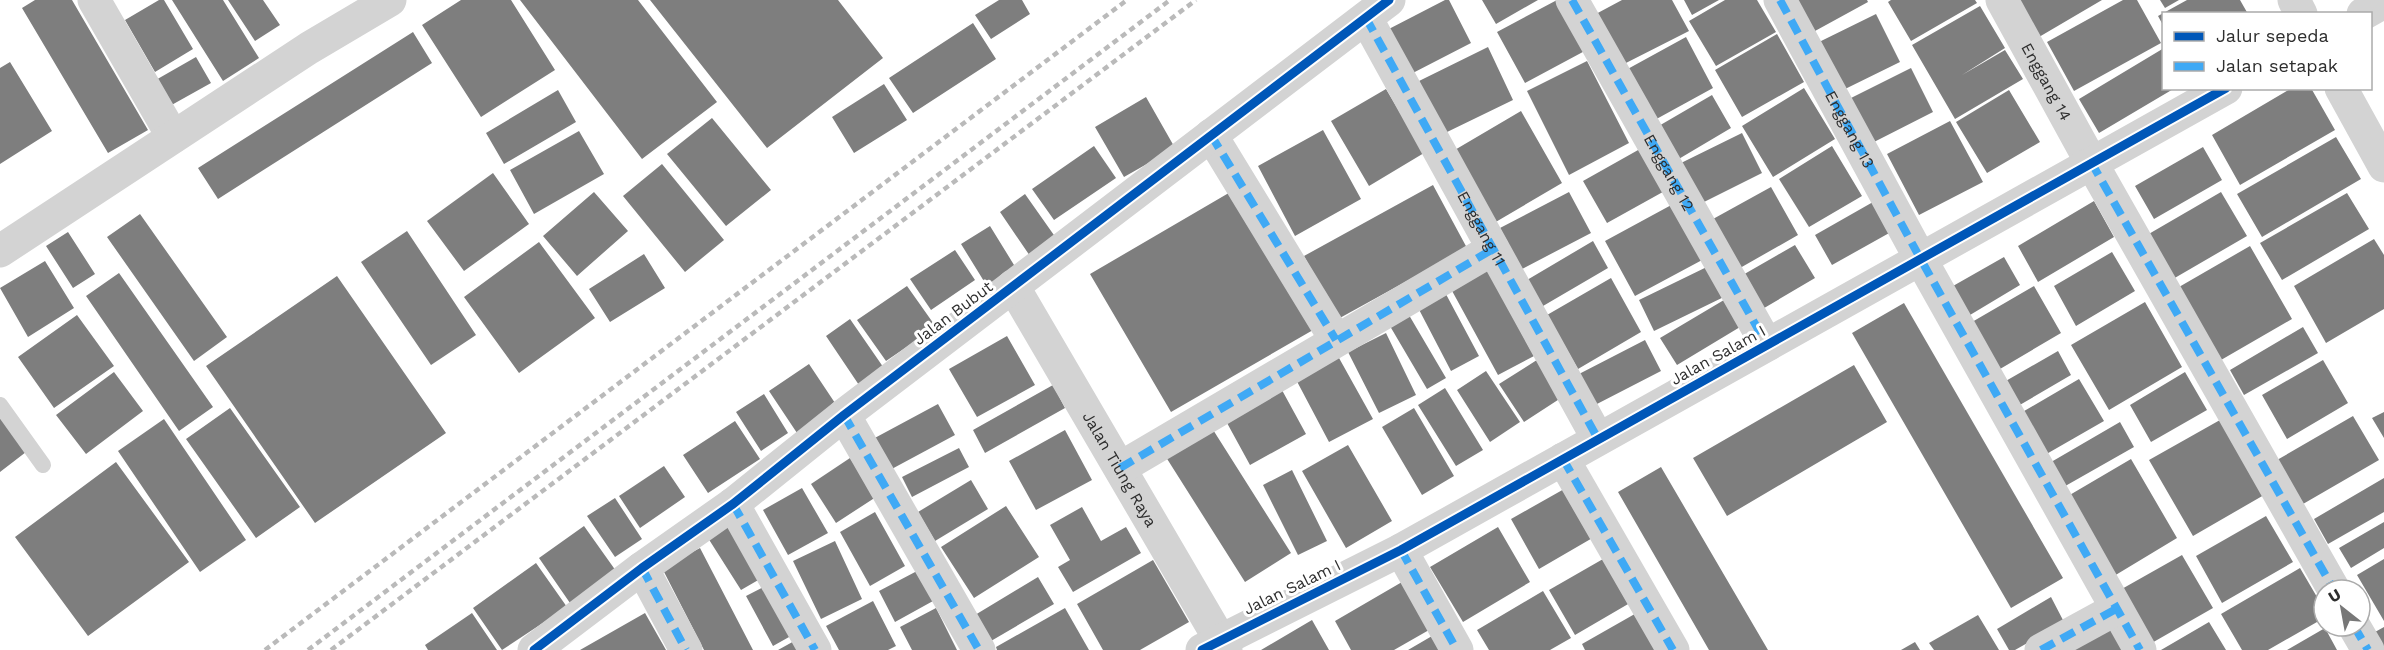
<svg xmlns="http://www.w3.org/2000/svg" width="2384" height="650" viewBox="0 0 2384 650" font-family="'Work Sans',sans-serif">
<style>
.building{fill:#7e7e7e}
.lines{fill:none;stroke-linecap:round;stroke-linejoin:round}
.service{stroke:#d3d3d3;stroke-width:16}
.minor{stroke:#d3d3d3;stroke-width:33}
.rail{stroke:#bababa;stroke-width:4.5;stroke-dasharray:6 4.5;stroke-linecap:butt}
.quiet{stroke:#3fa9f5;stroke-width:8;stroke-dasharray:15 8;stroke-linecap:butt}
.cycleway-casing{stroke:#fff;stroke-width:13}
.cycleway{stroke:#0057b8;stroke-width:9}
.labels{text-anchor:middle;dominant-baseline:central;stroke-width:6;stroke-linejoin:round;paint-order:stroke}
.street-label{font-size:16px;fill:#2e2e2e;stroke:#fff}
</style>
<rect width="100%" height="100%" fill="#fff"/>
<path class="building" d="M35,0h37l76,130 -40,23 -86,-145z
M159,0h5l29,49 -38,23 -30,-52z
M172,0h51l36,58 -36,23z
M228,0h35l17,25 -25,16z
M461,0h50l44,70 -74,47 -59,-92z
M520,0h118l79,102 -75,57z
M650,0h188l45,58 -116,90z
M999,0h23l8,14 -39,25 -16,-24z
M1445,0h4l22,43 -64,33 -22,-45z
M1482,0h56l-42,24z
M1557,0l37,46 -69,37 -28,-51z
M1622,0h50l17,31 -69,35 -26,-51z
M1684,0h35l-27,15z
M1725,0h32l19,32 -60,34 -27,-45z
M1797,0h70l1,2 -53,29z
M1891,0h84l2,3 -66,38 -23,-39z
M2017,0h85l-63,37z
M2123,0h14l24,43 -87,48 -27,-49z
M2160,0h19l-14,8z
M2187,0h53l8,14h-84v13l-6,-11z
M1980,6l25,42 -43,27 43,-25 18,29 -68,40 -43,-74z
M1876,14l24,48 -59,29 -24,-48z
M973,23l23,36 -83,54 -24,-35z
M413,32l19,31 -214,136 -20,-31z
M1777,34l27,48 -62,35 -27,-47z
M1686,37l27,51 -62,34 -27,-51z
M1488,47l25,53 -68,33 -26,-52z
M2164,48v40h11l-76,45 -20,-34z
M196,57l15,26 -43,24 -14,-26z
M1587,61l42,82 -60,32 -42,-84z
M10,62l42,69 -52,33v-96z
M1911,68l22,44 -59,30 -23,-44z
M884,84l23,36 -53,33 -22,-36z
M1804,88l31,51 -62,38 -31,-51z
M2292,88h19l24,42 -95,55 -28,-50z
M1386,89l38,64 -55,33 -38,-65z
M558,90l18,32 -72,42 -18,-31z
M2009,90l31,52 -53,31 -31,-51z
M1712,95l19,33 -54,32 -20,-33z
M1146,97l29,51 -51,29 -29,-50z
M1521,111l41,72 -68,40 -41,-72z
M712,118l59,72 -45,36 -59,-72z
M1950,121l33,61 -64,33 -32,-61z
M1323,130l38,69 -66,37 -37,-70z
M579,131l25,43 -70,40 -24,-44z
M1742,133l20,40 -62,31 -19,-41z
M2336,137l25,42 -99,58 -25,-43z
M1647,145l23,43 -63,35 -24,-42z
M1094,146l22,32 -62,42 -22,-31z
M1832,146l30,50 -53,31 -30,-48z
M2203,147l19,33 -68,39 -19,-33z
M662,164l62,76 -39,32 -62,-76z
M493,173l36,51 -65,47 -37,-50z
M1433,185l34,63 -129,71 -34,-63z
M1239,187l81,139 -149,86 -81,-138z
M1771,187l27,48 -58,33 -27,-49z
M594,192l34,39 -51,45 -34,-40z
M1569,192l22,41 -69,36 -22,-41z
M2221,192l26,44 -74,43 -26,-44z
M2347,193l22,36 -87,51 -22,-37z
M1025,194l31,44 -26,18 -30,-44z
M2094,201l20,36 -76,45 -20,-36z
M1873,202l18,30 -59,33 -17,-30z
M1675,203l29,56 -69,37 -30,-55z
M140,214l87,123 -33,24 -87,-124z
M990,226l29,47 -29,18 -29,-47z
M407,231l69,104 -45,30 -70,-103z
M68,232l27,42 -22,14 -27,-42z
M2374,239l10,16v54l-58,34 -32,-57z
M1593,241l15,27 -65,38 -16,-26z
M539,242l56,76 -76,55 -55,-76z
M1795,245l20,33 -61,36 -20,-34z
M2250,246l42,73 -71,41 -42,-73z
M955,250l20,30 -44,30 -21,-31z
M2112,252l23,39 -59,35 -22,-40z
M644,254l21,34 -55,34 -21,-33z
M2004,257l16,28 -50,30 -17,-29z
M1481,259l53,97 -36,19 -53,-97z
M45,261l29,47 -46,29 -28,-49z
M1717,262l15,31 -78,38 -15,-31z
M119,273l94,134 -34,24 -93,-135z
M337,276l109,157 -131,90 -109,-157z
M1611,278l30,54 -63,37 -31,-54z
M1440,283l39,73 -28,15 -38,-73z
M907,286l29,41 -50,34 -29,-41z
M2034,286l27,47 -61,36 -28,-47z
M1729,297l16,27 -68,41 -17,-27z
M2145,302l37,65 -73,43 -38,-65z
M1904,303l159,275 -52,30 -159,-275z
M1406,310l40,68 -19,11 -40,-68z
M77,315l37,51 -60,42 -36,-51z
M850,319l38,55 -25,17 -37,-55z
M2303,327l15,26 -74,42 -14,-25z
M1386,333l30,62 -37,18 -31,-61z
M1007,336l28,49 -58,32 -28,-48z
M1645,340l16,31 -66,34 -16,-31z
M1334,349l39,70 -44,23 -37,-70z
M2058,351l13,24 -53,31 -14,-24z
M1540,358l24,38 -40,26 -25,-38z
M2323,360l25,43 -61,36 -25,-44z
M809,364l30,45 -40,27 -30,-45z
M1854,365l33,57 -160,94 -34,-58z
M1486,371l34,51 -30,20 -33,-52z
M114,372l29,39 -57,43 -30,-39z
M2185,372l22,38 -56,32 -21,-37z
M2079,379l25,42 -61,35 -24,-42z
M1277,381l29,53 -56,31 -29,-53z
M1053,385l12,23 -80,45 -12,-23z
M1445,388l38,62 -27,16 -38,-61z
M764,394l24,39 -27,18 -25,-39z
M938,404l17,31 -67,36 -17,-31z
M230,408l70,99 -44,31 -70,-99z
M1414,408l40,68 -32,19 -40,-68z
M2384,412v26l-12,-20z
M2353,416l26,44 -76,44 -26,-44z
M0,417l26,35 -26,20z
M164,419l82,121 -46,32 -82,-121z
M2220,420l44,75 -71,41 -44,-76z
M735,421l25,38 -52,34 -25,-38z
M2120,422l14,25 -74,42 -14,-24z
M1210,425l81,128 -46,29 -81,-128z
M1065,430l27,50 -56,30 -27,-49z
M1348,445l44,76 -46,27 -44,-77z
M959,448l10,19 -57,30 -10,-20z
M850,458l26,39 -40,26 -25,-39z
M2131,459l46,79 -63,38 -46,-80z
M116,462l73,100 -101,74 -73,-99z
M664,466l21,31 -45,31 -21,-32z
M1661,467l107,183h-59l-91,-158z
M1292,470l35,71 -29,14 -35,-70z
M2384,478v34l-56,32 -14,-25z
M971,480l17,29 -53,32 -17,-29z
M1573,484l28,49 -62,36 -28,-50z
M802,488l26,45 -40,22 -25,-45z
M615,498l27,41 -27,18 -28,-41z
M1006,506l33,51 -65,41 -33,-51z
M1082,507l19,34 25,-14 15,26 -68,39 -15,-25 12,-7 -20,-35z
M875,512l30,54 -35,20 -30,-54z
M2266,516l27,46 -71,41 -26,-47z
M2384,522v26l-33,20 -12,-20z
M584,526l32,45 -46,32 -31,-45z
M727,526l33,53 -19,11 -33,-52z
M1498,527l32,55 -67,40 -33,-55z
M835,541l27,58 -41,20 -28,-58z
M700,548l53,102h-49l-42,-82z
M1610,555l25,45 -60,35 -26,-45z
M2182,555l31,53 -63,36 -30,-54z
M2384,559v62l-27,-46z
M1153,560l36,62 -49,28h-37l-26,-46z
M536,563l31,44 -65,43 -29,-42z
M2300,568l24,41v9l-56,32h-26l-21,-36z
M917,571l16,30 -38,21 -16,-31z
M1038,577l16,27 -63,37 -16,-26z
M1402,582l27,48 -35,20h-43l-16,-29z
M771,583l27,49 -25,14 -27,-50z
M1543,591l28,47 -21,12h-61l-12,-20z
M2051,597l13,25 -49,28h-6l-12,-21z
M873,601l23,45 -8,4h-49l-13,-24z
M936,608l21,42h-45l-12,-23z
M1065,608l24,42h-92l-1,-3z
M1640,611l23,39h-78l-3,-6z
M472,613l25,37h-69l-3,-5z
M645,613l21,37h-86z
M1978,615l21,35h-65l-5,-7z
M1312,620l17,30h-68z
M2112,621l17,29h-68z
M2209,622l17,28h-65z
M2384,627v21l-9,-16z
M2325,628l12,22h-50z
M805,635l8,15h-35z
M1432,636l9,14h-33z
M1915,642l5,8h-19z"/>
<g class="lines">
<path class="service" d="M0,405l43,60"/>
<g class="minor">
<path d="M94,0l79,137"/>
<path id="s1" d="M1572,0l195,345"/>
<path d="M1780,0l140,258 220,392"/>
<path id="s2" d="M2002,0l89,162 243,428"/>
<path d="M2294,0l7,14"/>
<path d="M2363,14l21,-12"/>
<path id="s3" d="M1366,18l232,421"/>
<path d="M2341,88l43,78"/>
<path d="M1211,135l125,205"/>
<path d="M0,251l309,-203 81,-48"/>
<path id="s4" d="M1013,286l213,364"/>
<path d="M844,415l135,235"/>
<path d="M1563,459l110,191"/>
<path d="M1120,468l373,-219"/>
<path d="M733,504l82,146"/>
<path d="M1401,550l56,100"/>
<path d="M642,568l44,82"/>
<path d="M2354,626l14,24"/>
<path d="M534,650l108,-82 91,-64 111,-89 545,-415"/>
<path d="M1202,650l199,-100 825,-462"/>
<path d="M2041,650l75,-41"/>
</g>
<path class="rail" d="M265,650l862,-650
M308,650l862,-650
M331,650l865,-650"/>
<g class="quiet">
<path d="M1572,0l195,345"/>
<path id="s5" d="M1780,0l140,258 220,392"/>
<path d="M1366,18l232,421"/>
<path d="M1211,135l125,205"/>
<path d="M2091,162l243,428"/>
<path d="M844,415l135,235"/>
<path d="M1563,459l110,191"/>
<path d="M1120,468l373,-219"/>
<path d="M733,504l82,146"/>
<path d="M1401,550l56,100"/>
<path d="M642,568l44,82"/>
<path d="M2354,626l14,24"/>
<path d="M2041,650l75,-41"/>
</g>
<g class="cycleway-casing">
<path id="cycleway" d="M534,650l108,-82 91,-64 111,-89 545,-415
M1202,650l199,-100 825,-462"/>
</g>
<use href="#cycleway" class="cycleway"/>
</g>
<g class="labels">
<g class="street-label">
<text stroke="none"><textPath href="#s2" startOffset="93">Enggang 14</textPath></text>
<text stroke="none"><textPath href="#s5" startOffset="147">Enggang 13</textPath></text>
<text stroke="none"><textPath href="#s1" startOffset="198">Enggang 12</textPath></text>
<text stroke="none"><textPath href="#s3" startOffset="240">Enggang 11</textPath></text>
<text transform="translate(953 313) rotate(-37)">Jalan Bubut</text>
<text transform="translate(1718 355) rotate(-29)">Jalan Salam I</text>
<text stroke="none"><textPath href="#s4" startOffset="212">Jalan Tiung Raya</textPath></text>
<text transform="translate(1292 587) rotate(-26)">Jalan Salam I</text>
</g>
</g>
<rect x="2162" y="12" width="210" height="78" fill="#ffffff" stroke="#ababab" stroke-width="1.5"/>
<rect x="2174" y="32" width="30" height="9" fill="#0057b8" stroke="#ababab" stroke-width="1.5"/>
<text x="2216" y="42" font-size="18" fill="#2e2e2e">Jalur sepeda</text>
<rect x="2174" y="62" width="30" height="9" fill="#3fa9f5" stroke="#ababab" stroke-width="1.5"/>
<text x="2216" y="72" font-size="18" fill="#2e2e2e">Jalan setapak</text>
<g transform="translate(2342 608) rotate(329)"><circle r="28" fill="#ffffff" stroke="#ababab" stroke-width="1.5"/>
<path d="M0-4.5L10 22L0 15L-10 22Z" fill="#777777"/>
<text y="-9" font-size="16" font-weight="bold" text-anchor="middle" fill="#2e2e2e">U</text>
</g>
</svg>
